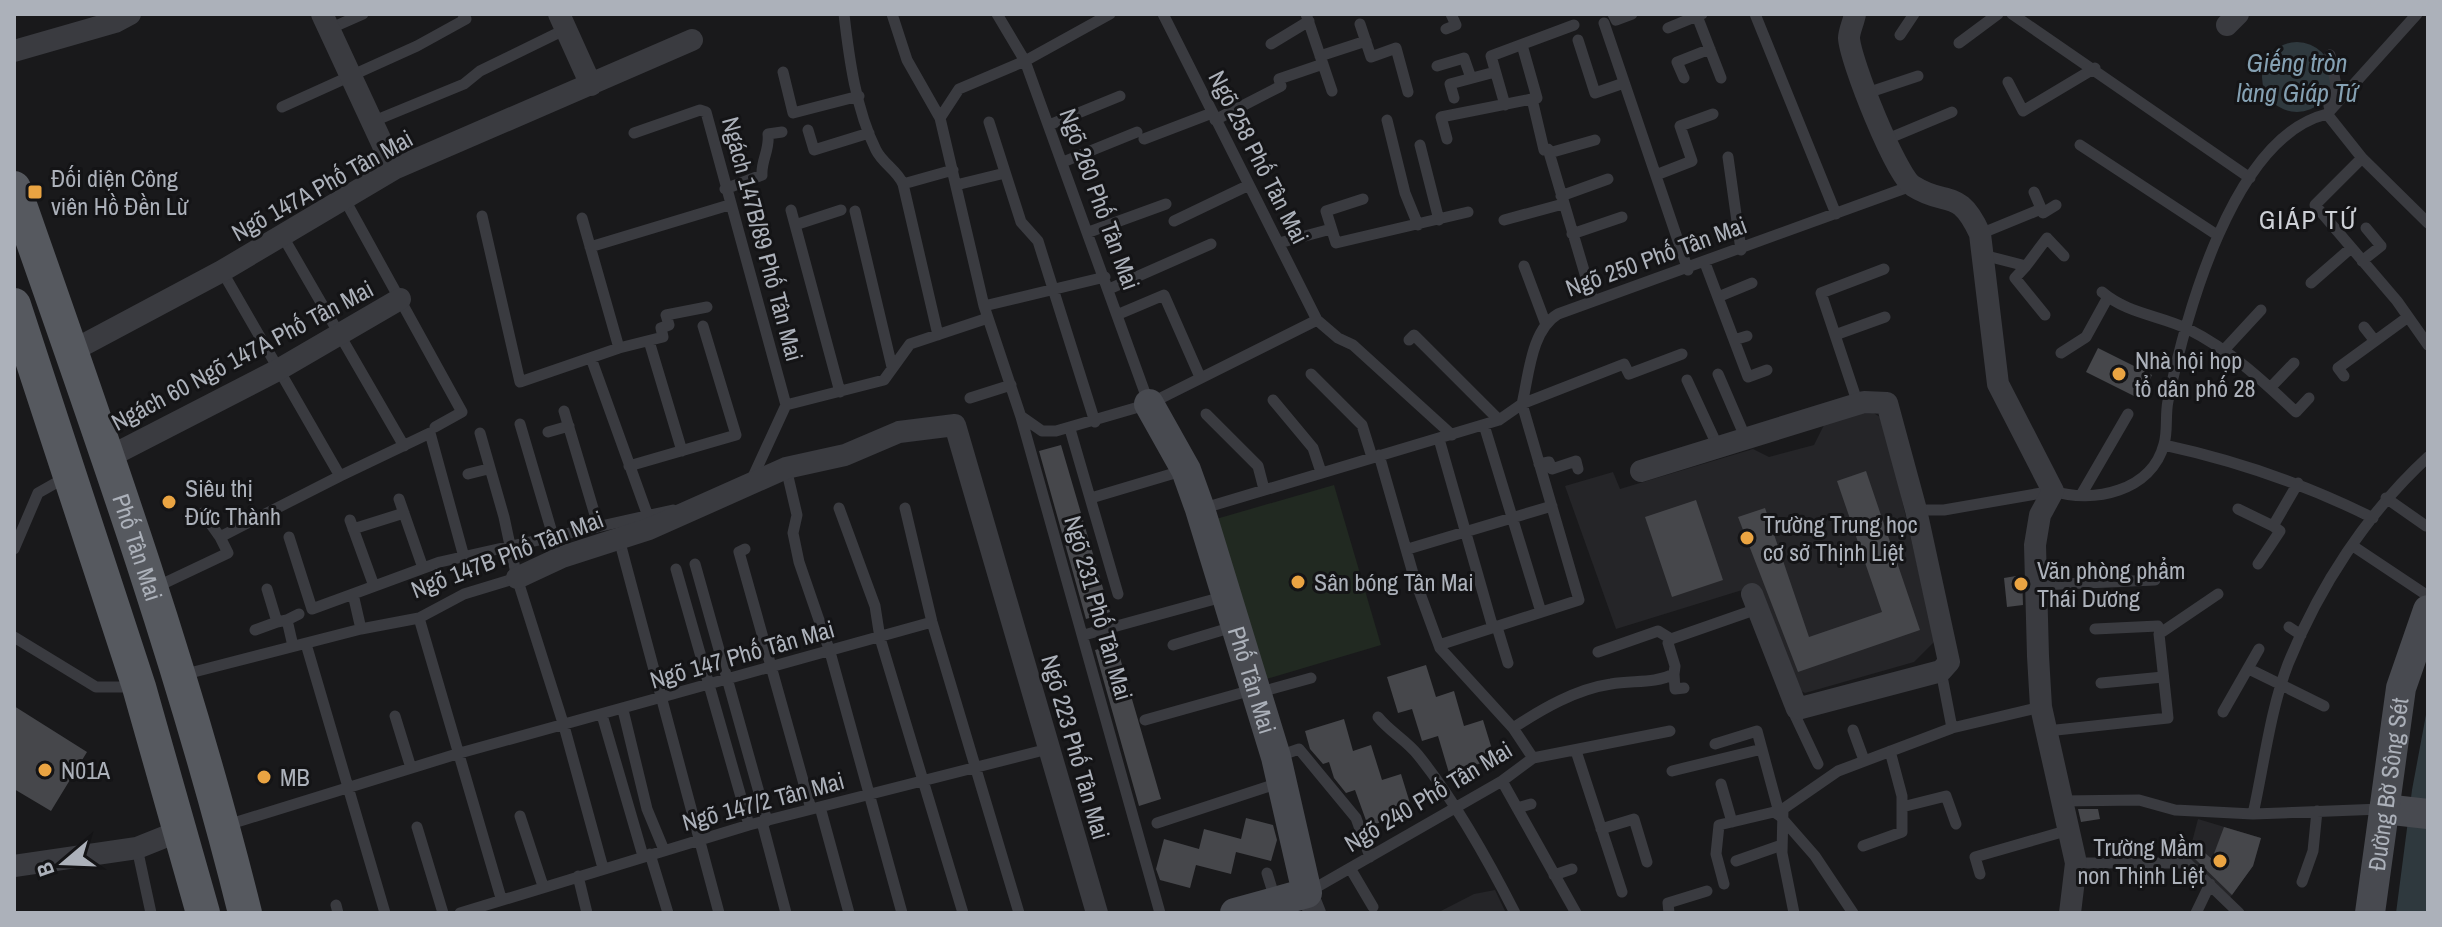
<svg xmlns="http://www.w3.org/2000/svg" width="2442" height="927" viewBox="0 0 2442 927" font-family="'Archivo Narrow',sans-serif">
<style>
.built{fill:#252528}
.green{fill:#212921}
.water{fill:#2f393e}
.building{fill:#46474b}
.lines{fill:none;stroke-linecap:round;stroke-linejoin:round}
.lane{stroke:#3a3b40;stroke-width:11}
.street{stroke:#3a3b40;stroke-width:22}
.secondary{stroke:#484a50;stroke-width:30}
.primary{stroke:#56595f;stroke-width:34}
.poi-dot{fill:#eaa442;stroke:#141416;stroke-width:3}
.labels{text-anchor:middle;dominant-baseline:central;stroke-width:6;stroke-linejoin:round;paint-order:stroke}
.street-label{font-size:24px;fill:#acb1ba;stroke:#141416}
.poi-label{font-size:24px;fill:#acb1ba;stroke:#141416;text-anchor:start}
.water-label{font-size:26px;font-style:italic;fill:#85a1b3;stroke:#141416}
.neighbourhood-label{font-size:26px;letter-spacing:2px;fill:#cdd0d6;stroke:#141416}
</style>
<rect width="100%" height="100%" fill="#19191b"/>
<path class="built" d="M1869,410l14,9 52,222 -21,21 -109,31 -14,-7 -39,-99 -136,42 -51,-143 48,-14 7,17 133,-40 16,8 45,-12 10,-20z
M2198,819l63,19 -8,28 -24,33 -49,-43 12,-14z
M1495,890l11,23h-69l37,-19z"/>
<path class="green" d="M1334,485l47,160 -118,35 -47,-161z"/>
<path class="water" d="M2262 77a35 35 0 1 1 70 0a35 35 0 1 1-70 0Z
M2428,704v209h-32l16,-123z"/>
<path class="building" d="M2098,348l54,27 -12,24 -54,-27z
M1061,445l49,167 -24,7 -47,-168z
M1866,471l54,159 -122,42 -60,-155 27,-9 44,129 73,-25 -45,-131z
M1696,500l27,80 -51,17 -27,-80z
M2022,575l1,30 -16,2 -3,-29z
M1116,644l45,155 -22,7 -44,-156z
M1426,665l10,32 18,-6 10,35 19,-6 12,39 -46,14 -11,-37 -16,5 -10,-32 -14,4 -11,-36z
M14,706l73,46 -36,59 -37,-22z
M1344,719l9,32 18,-6 11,35 19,-6 12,39 -45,13 -13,-36 -9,3 -12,-15 -5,-16 -6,2 -13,-15 -5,-18z
M2078,809h20l2,10 -19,3z
M1246,818l27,7 4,15 -6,21 -35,-9 -5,22 -35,-9 -6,23 -30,-8 -4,-11 8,-30 35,10 5,-20 37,10z
M2224,827l37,11 -8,28 -21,29 -39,-38 -12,-3 11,-12 20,17z"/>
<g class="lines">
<path class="lane" d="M844,14c5,44 12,96 32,136 7,14 21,20 27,34l35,151
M892,14l15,46 33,58
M997,14l28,47 124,343
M1110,14l-85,47 -66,28 -19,29 44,188 37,111 139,496
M1163,14l154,306 21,18 15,7 99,90
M1306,14l26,77
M1613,14l3,6 16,-6
M1702,14l-5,2 24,62
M1755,14l81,200
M2012,14l238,164
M1604,23l84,247
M1360,24l11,33 25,-9 12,44
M1668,28l29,-12
M329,29l34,-15
M1446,29l10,-4 -5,-11
M1900,35l14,-21
M1578,40l17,53 29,-10
M1959,43l39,-29
M1271,44l38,-23
M1522,45l15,53 -5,1 12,51 4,-1 45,152
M1320,56l46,-15
M1437,66l27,-8 7,20
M783,72l10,41 66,-17
M1684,78l-7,-16 33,-13
M2008,82l15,29 72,-43
M1867,93l51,-17
M1454,98l-4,-14 45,-12
M1505,105l-14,-49 83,-31
M2329,106l7,-21 -6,-30
M282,107l135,-61 49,-27 -3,-5
M2327,114l35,44 66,65
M2327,114l90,-100
M1215,120l66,-34 -2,-7 44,-15
M1387,120l18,73 13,32
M374,121l90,-37 16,-13 86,-42
M989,122l32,100 17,19 57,181
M1049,125l71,-29
M808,130l6,20 55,-17
M634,133l66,-23 6,2 80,293
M1144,139l68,-26
M1447,139l-6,-22 91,-18
M1885,140l67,-28
M1420,145l19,75
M2080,145l137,90
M1549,153l46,-13
M1728,157l13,93
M2362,158l-47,47 82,96 31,44
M1063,162l74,-30
M1656,175l36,-14 -12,-35 33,-12
M903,184l50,-14
M956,185l49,-12
M725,189l37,-14c-1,-15 8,-25 6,-41l14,-2
M2034,192l9,21 13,-8
M1561,196l47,-17
M1363,199l-37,12 10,32 132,-31
M345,200l117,212 -27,15
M791,210l49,182
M855,211l37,156
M482,216l38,166 99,-34 -37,-130
M1504,220l59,-16
M1174,221l73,-35
M795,225l46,-15
M1089,232l77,-28
M1572,234l50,-17
M1980,234l61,-25
M282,235l122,211
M1279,243l52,-14
M590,247l139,-42
M1983,255l43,11 -11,12 30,37
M2362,261l19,-15 -15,-18
M1705,263l43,114 19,-7
M1524,266l21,56
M2026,266l21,-28 17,18
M222,271l118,205 90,-43 34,124
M2311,283l40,-35
M1109,289l102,-45
M2102,292c26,22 57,23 86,37 42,21 74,51 108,83l13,-14
M1718,297l34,-14
M984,306l121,-29
M1119,314l45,-19 36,82
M2364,327l11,14
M1835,335l50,-18
M1409,340l5,-5 85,85
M1734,340l13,-4
M649,341l33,110
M619,348l44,-11 -2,-9 8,-3 -3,-10 41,-8
M2224,350l37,-40
M2061,353l25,-16 22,-40
M591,358l58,161
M1311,374l51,51 10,32
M1718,374l28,65
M2344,376l-6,-8 70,-51
M1687,380l31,67
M2270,388l24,-25
M970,398l41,-13
M1273,400l40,48 8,24
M1858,404l-37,-111 63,-24
M564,411l34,114
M1206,414l52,52 6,23
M1022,417l20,14h14l93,-27 168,-84
M520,424l33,112
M1484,425l57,187
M1070,429l48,165
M548,432l21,-6
M480,433l24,84 13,61 47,148 39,142
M1439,439l54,189
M2164,445c74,16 141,39 209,73
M1379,455l35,122 26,71 73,80 20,30
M1539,464l10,-2 3,7 24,-8 2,8
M629,466l107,-31 -33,-109
M786,468l11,47 -4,18 6,29 31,90 72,261
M468,474l20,-5
M751,481l35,-76 98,-25 26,-36 78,-26
M2081,495l47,-81
M1091,498l94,-28
M2386,498l40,28
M399,499l24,69
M839,508l36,98 5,32 83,275
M905,508l27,114 87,291
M1201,509l298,-89 23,-16c7,-29 9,-74 36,-90l353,-128
M2238,509l35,17
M1916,510h28l109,-19c40,13 99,0 111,-47 4,-13 1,-29 4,-43 17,-82 64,-264 159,-287
M203,513l17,24
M350,520l24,66
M353,529l51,-16
M289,537l23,72 41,-15
M619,539l100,374
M2353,546l75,50
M14,549l24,-56 30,-17
M745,549l-6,3 72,257
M1408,549l144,-43
M695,564l72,257
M2258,564l22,-33 -7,-5 25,-43
M676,569l73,256
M2038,585l117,-5
M154,588l74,-35 -8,-16 120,-61
M267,589l10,33 10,-2 6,26
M419,618l82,280
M287,620l12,-6
M1497,627l11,36
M2289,627l12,8
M361,629l-8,-35 87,-32 233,-52
M2095,629l63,-3
M255,630l22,-8
M1084,635l142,-39
M14,637l82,50h39
M306,644l79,269
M1173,645l63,-19
M1439,645l140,-45 -57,-196 102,-40 5,10 53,-20
M1598,652l60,-21 13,8
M2249,669l75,37
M1941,671l11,57 89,-21
M1674,674l1,15 9,-1
M182,675l179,-46 58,-11 45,-24 53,-16
M2101,683l62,-6
M1257,693l54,-15
M1792,709l26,55
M623,710l24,99 17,41
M2223,712l36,-63
M602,715l41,141
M395,716l16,52
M1378,717c12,15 28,23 40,38 38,47 70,105 97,158
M1145,720l107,-30
M1513,728c29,-19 63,-39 98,-44 22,-4 43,0 63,-10l1,-8 -7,-23 3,-4 86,-30
M1853,730l11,30
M2047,731l121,-13 -9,-84 59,-40
M1715,744l42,-13 23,85 35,40 38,57
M1576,751l46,141
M1279,756l20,-7 57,69 14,39
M1672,771l90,-22
M1502,781l74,132
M1721,784l11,38
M2063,801l76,-1 36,10 78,4 128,-5
M820,807l29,106
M1902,807l44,-11 10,28
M1517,808l14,-4
M2253,814c11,-49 17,-103 35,-150 31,-77 79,-151 140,-207
M520,816l23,70
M762,822l24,91
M1157,823l125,-41
M224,826l236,-73 472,-131
M417,827l26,86
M1601,829l33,-10 13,43
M1863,846l39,-14v-36l-12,-45
M137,848l14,65
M650,854l18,59
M1736,861l46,-16
M2076,863h111l52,50
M1350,868l23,39
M1267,873l9,29
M1980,874l-5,-17 94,-27
M1554,875l18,-6
M578,876l9,37
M2302,882l11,-31 4,-40
M1724,884l-8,-30 3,-29 55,-13 6,4
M1310,891l192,-110 31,-23 137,-27
M336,905l2,8
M460,913l289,-88 299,-76
M1669,913l-1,-10 39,-12
M1794,913l-12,-60 1,-44 55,-38 114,-43
M2196,913l14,-29"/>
<path class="street" d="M322,14l72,155
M559,14l32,71
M1855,14c-1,7 -6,17 -6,24 1,22 47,138 64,148 34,22 45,0 67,48l18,150 55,107 -13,24 -5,30 3,111 3,51 35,156 -6,50
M2227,25l11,-11
M14,51l101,-29 15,-8
M72,351l150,-80 172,-102 298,-129
M109,457l169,-87 122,-71
M1641,471l223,-69 23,1 29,107 33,152 -8,9 -144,38 -45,-115
M517,578l45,-21 87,-28 137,-61 59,-13 54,-23 56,-7 142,488
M14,866l123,-18 45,-18
M1307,893l8,20"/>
<g class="secondary">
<path id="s1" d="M1149,404l37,66 14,39 76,248 31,136 -72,20"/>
<path d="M2384,809l44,5"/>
<path id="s2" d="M2370,913l31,-225 27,-78"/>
</g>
<g class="primary">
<path id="s3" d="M14,188c84,239 170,479 231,725"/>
<path d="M14,305l125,382 64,226"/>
</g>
</g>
<g class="poi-dot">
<rect x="27" y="184" width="16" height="16" rx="4"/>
<circle cx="2119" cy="374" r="8"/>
<circle cx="169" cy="502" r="8"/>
<circle cx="1747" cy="538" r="8"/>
<circle cx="1298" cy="582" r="8"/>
<circle cx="2021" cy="584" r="8"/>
<circle cx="45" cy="770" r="8"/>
<circle cx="264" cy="777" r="8"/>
<circle cx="2220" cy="861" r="8"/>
</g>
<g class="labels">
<g class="street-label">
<text transform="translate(1259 157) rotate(63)">Ngõ 258 Phố Tân Mai</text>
<text transform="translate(322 185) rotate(-29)">Ngõ 147A Phố Tân Mai</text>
<text transform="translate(1100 199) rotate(70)">Ngõ 260 Phố Tân Mai</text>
<text transform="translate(763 239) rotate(75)">Ngách 147B/89 Phố Tân Mai</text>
<text transform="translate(1656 256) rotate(-20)">Ngõ 250 Phố Tân Mai</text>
<text transform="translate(242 355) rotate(-28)">Ngách 60 Ngõ 147A Phố Tân Mai</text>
<text stroke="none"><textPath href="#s3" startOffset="380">Phố Tân Mai</textPath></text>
<text transform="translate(507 554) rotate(-21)">Ngõ 147B Phố Tân Mai</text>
<text transform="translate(1099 608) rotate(74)">Ngõ 231 Phố Tân Mai</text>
<text transform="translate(742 654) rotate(-16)">Ngõ 147 Phố Tân Mai</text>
<text stroke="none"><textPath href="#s1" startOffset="296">Phố Tân Mai</textPath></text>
<text transform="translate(1076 747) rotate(74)">Ngõ 223 Phố Tân Mai</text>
<text stroke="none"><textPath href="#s2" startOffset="130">Đường Bờ Sông Sét</textPath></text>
<text transform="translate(1428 796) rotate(-31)">Ngõ 240 Phố Tân Mai</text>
<text transform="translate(763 801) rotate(-15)">Ngõ 147/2 Tân Mai</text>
</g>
<g class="poi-label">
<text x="51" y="178">Đối diện Công<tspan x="51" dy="28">viên Hồ Đền Lừ</tspan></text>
<text x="2135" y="360">Nhà hội họp<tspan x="2135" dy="28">tổ dân phố 28</tspan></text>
<text x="185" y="488">Siêu thị<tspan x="185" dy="28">Đức Thành</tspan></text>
<text x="1763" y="524">Trường Trung học<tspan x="1763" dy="28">cơ sở Thịnh Liệt</tspan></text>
<text x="2037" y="570">Văn phòng phẩm<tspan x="2037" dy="28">Thái Dương</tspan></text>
<text x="1314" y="582">Sân bóng Tân Mai</text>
<text x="61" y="770">N01A</text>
<text x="280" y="777">MB</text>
<text x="2204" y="847" text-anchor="end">Trường Mầm<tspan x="2204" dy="28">non Thịnh Liệt</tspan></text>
</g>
<g class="water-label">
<text x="2297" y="62">Giếng tròn<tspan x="2297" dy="30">làng Giáp Tứ</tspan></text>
</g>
<g class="neighbourhood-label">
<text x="2308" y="219">GIÁP TỨ</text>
</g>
</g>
<rect width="2442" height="927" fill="none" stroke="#acb1ba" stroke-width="32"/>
<g transform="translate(64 863) rotate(251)" stroke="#141416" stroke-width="6" paint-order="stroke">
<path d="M0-6L14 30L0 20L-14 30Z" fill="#acb1ba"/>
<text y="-12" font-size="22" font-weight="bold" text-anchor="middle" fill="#acb1ba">B</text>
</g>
</svg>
